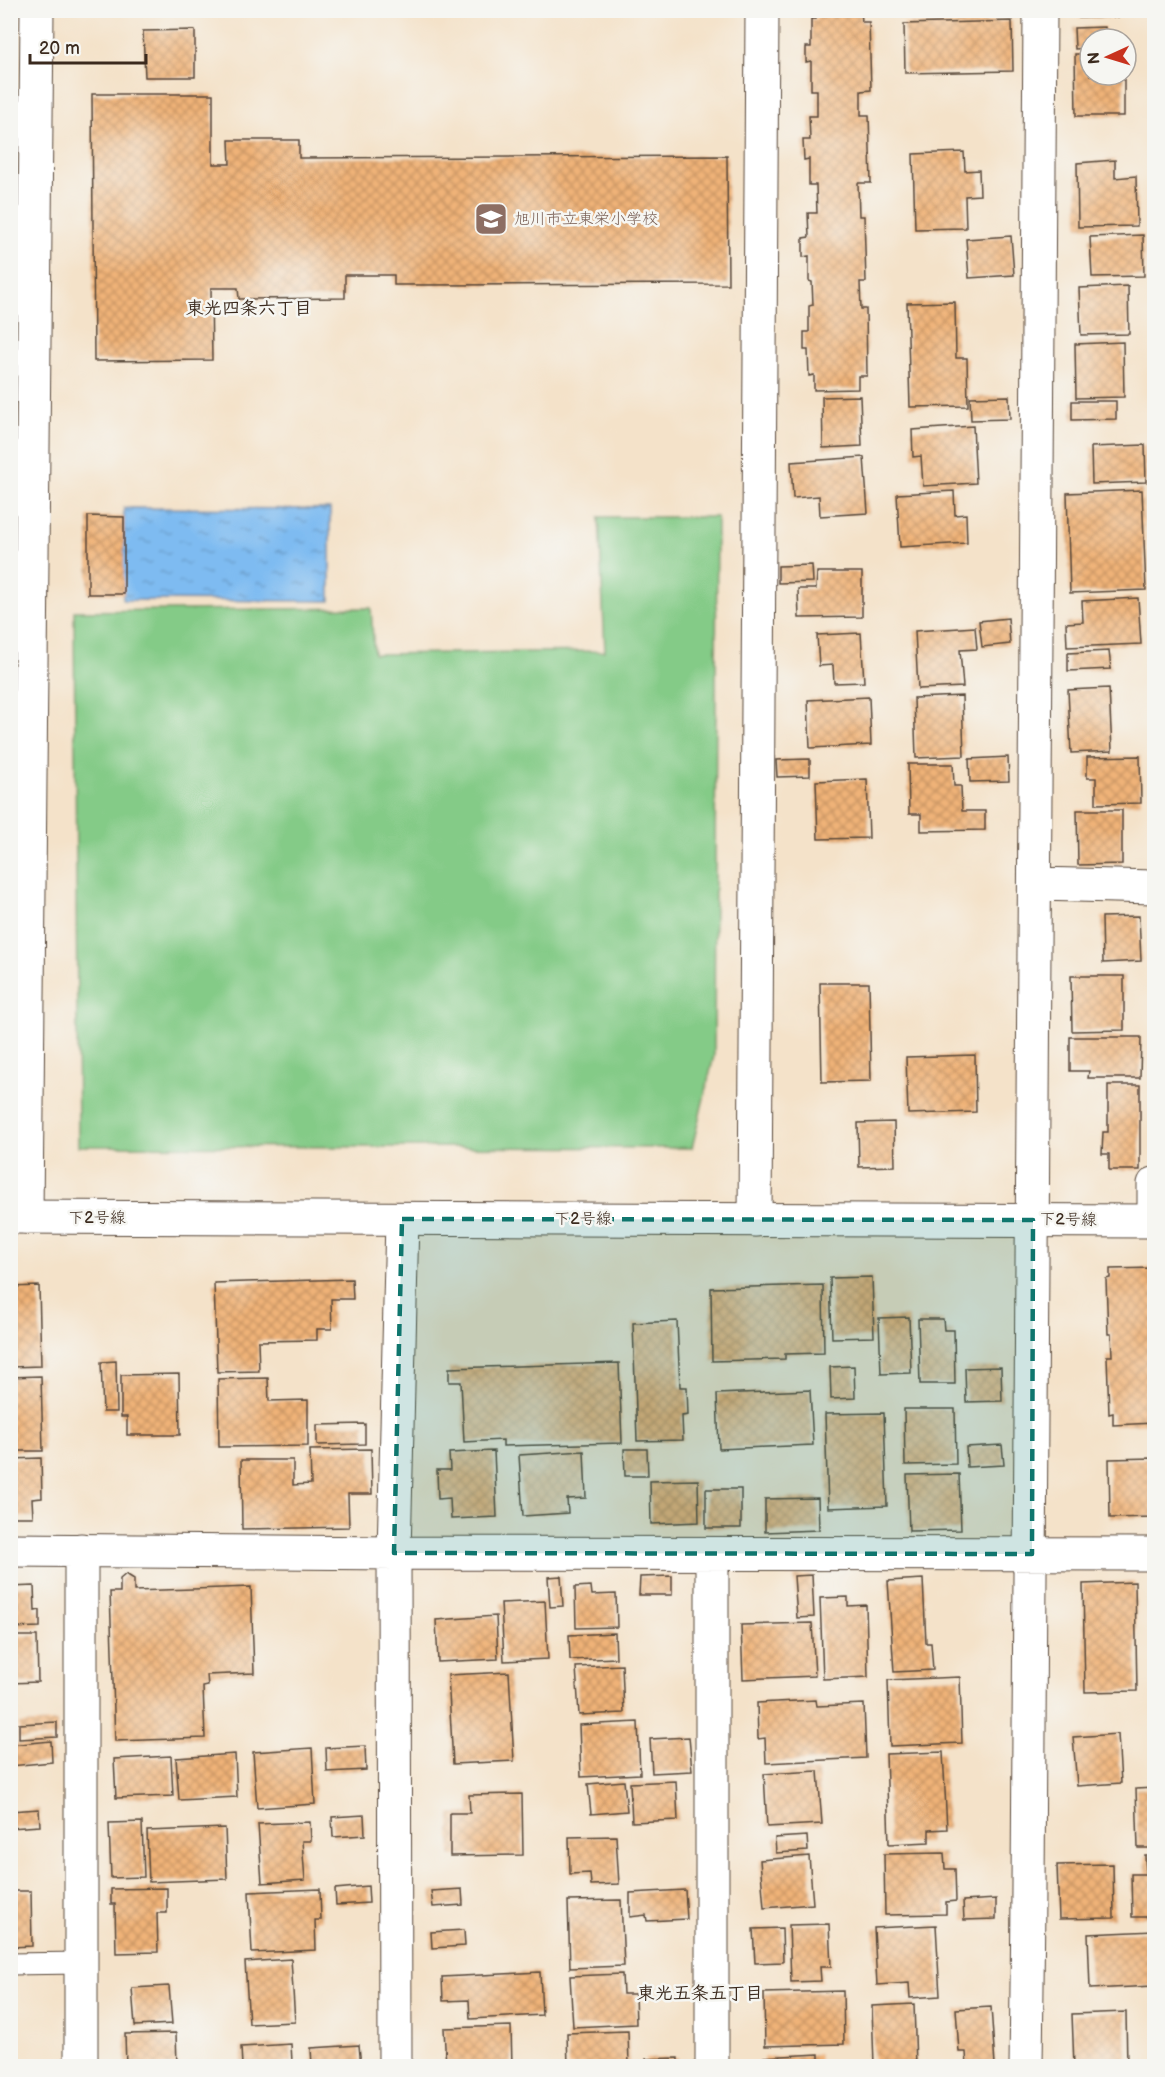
<svg xmlns="http://www.w3.org/2000/svg" width="1165" height="2077" viewBox="0 0 1165 2077" font-family="'Balsamiq Sans','Klee One',sans-serif">
<style>
.pitch{fill:#84cb87;stroke:#607a52;stroke-width:1.5}
.water{fill:url(#water-ripples);stroke:#5c7288;stroke-width:1.5}
.building{fill:url(#building-cross-hatch)}
.lines{fill:none;stroke-linecap:round;stroke-linejoin:round}
.service-casing{stroke:#574638;stroke-width:23}
.minor-casing{stroke:#574638;stroke-width:35}
.tertiary-casing{stroke:#574638;stroke-width:35}
.service{stroke:#fff;stroke-width:21}
.minor{stroke:#fff;stroke-width:33}
.tertiary{stroke:#fff;stroke-width:33}
.marked{fill:#0f766e;fill-opacity:0.2;stroke:#0f766e;stroke-width:4.5;stroke-dasharray:12 8;stroke-linejoin:round}
.labels{text-anchor:middle;dominant-baseline:central;stroke-width:5;stroke-linejoin:round;paint-order:stroke}
.education-label{font-size:16px;fill:#785e54;stroke:#f6f6f2;text-anchor:start}
.street-label{font-size:16px;fill:#3b2a1e;stroke:#f6f6f2}
.neighbourhood-label{font-size:18px;font-weight:bold;fill:#3b2a1e;stroke:#f6f6f2}
</style>
<defs>
<pattern id="water-ripples" width="26" height="14" patternUnits="userSpaceOnUse" patternTransform="scale(1.5)"><rect width="26" height="14" fill="#7ebbf1"/><path d="M2 4q2-2 4 0t4 0M15 11q2-2 4 0t4 0" fill="none" stroke="#6898c3"/></pattern>
<pattern id="building-cross-hatch" width="8" height="8" patternUnits="userSpaceOnUse" patternTransform="scale(1.5)"><rect width="8" height="8" fill="#f0b378"/><path d="M0 0l8 8M0 8l8-8" fill="none" stroke="#c49262"/></pattern>
</defs>
<rect width="100%" height="100%" fill="#f6f6f2"/>
<filter id="ink" filterUnits="userSpaceOnUse"><feTurbulence type="fractalNoise" baseFrequency=".0167" numOctaves="2"/><feDisplacementMap in="SourceGraphic" scale="12" xChannelSelector="R" yChannelSelector="G"/><feConvolveMatrix kernelMatrix="1 2 1 2 8 2 1 2 1" color-interpolation-filters="sRGB"/></filter>
<filter id="wash" filterUnits="userSpaceOnUse"><feTurbulence type="fractalNoise" baseFrequency=".008" numOctaves="4" result="noise"/><feDisplacementMap in="SourceGraphic" scale="24" xChannelSelector="R" yChannelSelector="G"/><feGaussianBlur stdDeviation="1.35" result="paint"/><feColorMatrix in="noise" values="0 0 0 0 0 0 0 0 0 0 0 0 0 0 0 0 0 1.4 0 .05"/><feComposite in="paint" operator="in"/></filter>
<g filter="url(#wash)">
<rect width="100%" height="100%" fill="#f4e2c9"/>
<path class="pitch" d="M599,517h118l-3,539 -22,92 -614,-2 -4,-535 297,-3 3,46 231,-3z"/>
<path class="water" d="M124,508l206,1v92l-207,-1z"/>
<g id="blocks">
<path class="building" d="M816,10h45l1,12h7l2,68 -10,1v24h8l2,68h-13l1,33h5l2,66h-6l1,27h5l1,67h-9v13l-44,1v-15l-5,1 -1,-26h-4v-18h5v-26l4,-1 -1,-23 -3,-1v-25l-6,1v-19l6,-1 -1,-24h9l-1,-28h-7v-26l-5,1 -1,-20h7l-1,-24h8v-26h-6v-29l-5,1v-15h5v-28h5z
M1079,10h39v7l-39,1z
M1012,21l1,50 -108,2 -1,-49z
M1105,27v12h-15v9l-15,1 -1,-21z
M195,30v47h-50l-2,-46z
M1075,54h15v21h34v41h-48z
M92,94h121v70h17l-1,-24h70v18l428,-2 1,128 -334,1v-10h-49v23l-106,1 -1,-11h-27l1,72 -118,1z
M964,152l1,19 14,-1 1,25 -15,1 1,32 -51,1 -2,-75z
M1115,160v18l21,-2 1,50 -59,1 -1,-64z
M1143,235l1,41 -52,1 -2,-40z
M1011,236l3,39 -45,3 -3,-39z
M1128,286l1,48 -48,1 -2,-47z
M955,302l1,56h11l1,48 -58,1 -3,-104z
M1123,342l1,55 -48,1 -1,-54z
M860,396l2,50 -39,2 -1,-51z
M1009,396l1,23 -39,1 -1,-23z
M1072,401h44v18l-44,1z
M973,426l3,57 -53,3 -2,-30 -8,1 -1,-27z
M1145,445l1,37 -54,2 -1,-37z
M864,457l4,56 -48,3 -1,-20 -26,2 -2,-36z
M1142,490l4,100 -76,3 -3,-100z
M954,491l1,24 11,-1 1,29 -67,4 -3,-53z
M88,516l36,1v77h-36z
M812,565l1,17 -35,1v-17z
M817,572h45v45l-63,1 -1,-29h18z
M1138,598l3,46 -74,3 -1,-24 17,-1 -1,-21z
M1008,618l2,26 -28,3 -3,-26z
M975,627l2,22 -17,1 3,37 -45,2 -3,-58z
M861,633l3,49 -30,1 -1,-18 -14,1 -2,-31z
M1109,651l2,18 -43,2v-18z
M1109,688l3,63 -41,2 -3,-63z
M962,696l2,60 -48,2 -2,-60z
M869,697l2,48 -61,3 -2,-48z
M1140,756l1,47 -45,1v-26h-9v-21z
M1008,757l1,24 -39,1 -1,-23z
M810,759v17l-33,1 -1,-17z
M908,764h45l1,22h7l1,25h23v19l-64,1v-17h-12z
M867,779l2,59 -51,1 -2,-58z
M1077,810h45v54l-44,1z
M1139,916l2,45 -38,2 -1,-46z
M1071,976h53v54l-52,1z
M820,983h49l2,98 -49,1z
M1070,1037h71l-1,41h-52l1,-7h-19z
M975,1055l1,57 -68,2 -2,-57z
M1108,1085h32v85h-31v-16h-7l1,-22h5z
M894,1122l1,44 -36,1 -1,-44z
M1154,1268v155l-41,2v-12l-4,1 -2,-58h5l-1,-22h-3l-2,-55 4,-1v-9z
M872,1277l2,60 -42,1 -2,-60z
M352,1279l1,20h-22l1,30h-15v11l-59,1 1,30 -42,1 -3,-89z
M823,1285l1,68 -39,1v5l-73,2 -1,-73z
M39,1286l2,80 -31,1v-80z
M909,1317l2,56 -30,1 -2,-56z
M918,1319h25l1,11h10l1,54h-35z
M677,1321l3,66h7l1,28 -6,1 1,24 -46,1 -4,-118z
M116,1361l1,51h-14l-2,-50z
M619,1363l3,80 -119,3v-6l-39,2 -3,-60h-12v-14z
M854,1366l1,32 -24,1 -1,-32z
M1001,1367l1,34 -36,1 -1,-34z
M179,1374l1,61h-53v-18h-6v-42z
M41,1376l2,75h-33v-74z
M268,1378l1,23 39,-1v46l-89,1 -1,-68z
M810,1390l3,55 -94,4 -2,-55z
M904,1409h51l1,55 -51,1z
M884,1413l3,93 -59,2 -3,-94z
M365,1424v20l-48,1v-20z
M1002,1445l2,20 -37,2 -1,-20z
M371,1449l1,45h-24l1,33 -107,2 -1,-69h52v25l18,-1 -1,-34z
M624,1449h23l1,27h-23z
M494,1451l3,66 -46,2 -1,-21 -12,1 -1,-29h13l-1,-17z
M584,1451l2,47 -19,1 1,14 -45,3 -4,-61z
M41,1458l1,40 -10,1 1,18h-23v-58z
M1154,1458v59l-44,1 -1,-59z
M959,1474l2,56 -52,1 -2,-56z
M698,1480l1,42 -48,2 -1,-43z
M706,1489h35v39h-35z
M818,1498l1,32 -54,2v-33z
M126,1574l8,5v12l117,-4 3,86 -47,2 1,11 -5,1 2,51 -90,3 -5,-149h10v-13z
M812,1575l2,42 -17,1 -3,-42z
M561,1576l2,30 -13,1 -2,-30z
M672,1576v19h-33l1,-18z
M923,1579l3,64h5l2,27 -39,2 -6,-91z
M1135,1582l2,109 -52,1 -2,-108z
M34,1586l1,25 5,-1v17l-30,1v-41z
M591,1586l1,9 24,-1 1,33 -41,1 -1,-41z
M848,1597v9l18,-1 2,72 -45,2 -3,-81z
M545,1601l3,58 -44,2 -3,-58z
M496,1616l2,43 -60,3 -2,-42z
M812,1623l3,53 -72,3 -2,-54z
M615,1633l1,25 -46,2 -1,-25z
M10,1636h27l1,46 -28,1z
M622,1665l2,48 -45,2 -3,-48z
M509,1672l5,89 -61,3 -5,-89z
M960,1677l2,66 -72,3 -2,-66z
M816,1700l1,6 47,-2 2,54 -100,5 -1,-25 -7,1 -1,-36z
M57,1722v15l-38,2v-15z
M638,1722l2,52 -59,3 -2,-52z
M1118,1734l3,49 -44,3 -4,-49z
M689,1737l3,34 -40,2 -2,-34z
M51,1741l1,21 -42,4v-21z
M365,1746l1,24 -39,2 -1,-24z
M312,1748l3,56 -58,4 -4,-56z
M943,1752l4,77 -18,1v12l-40,2 -3,-90z
M235,1754l2,43 -58,3 -3,-42z
M171,1756l2,40 -57,2 -2,-39z
M818,1771l4,53 -55,3 -3,-53z
M624,1781l3,30 -36,3 -3,-30z
M676,1781l2,39 -46,2 -2,-39z
M1154,1788v60h-16l-2,-59z
M522,1794l1,61 -73,1v-43h20l-1,-18z
M39,1809l1,17 -30,2v-17z
M364,1815l1,20 -32,2 -1,-20z
M142,1822l2,55 -33,1 -2,-55z
M310,1822l1,19h-9l3,39 -43,3 -4,-59z
M225,1828l2,51 -78,3 -2,-51z
M616,1836l3,48 -28,1 -1,-12 -20,1 -1,-37z
M807,1836l1,15 -32,2 -1,-15z
M944,1853l1,16h10l1,32 -10,1v12l-61,1 -1,-61z
M1145,1855h9v62h-22l-1,-43h15z
M809,1856l4,48 -49,4 -4,-48z
M1113,1864l1,54 -55,1 -2,-54z
M368,1886l1,17 -33,2 -1,-16z
M167,1888v25h-10l1,39 -42,1 -1,-49h-4v-15z
M320,1889l1,31h-6l1,30 -64,3 -3,-61z
M462,1889l1,16 -30,2 -2,-16z
M685,1890l2,29 -40,2 -1,-6 -16,2v-24z
M10,1891h21l1,55 -22,1z
M996,1899v20l-32,1 -1,-19z
M621,1900l3,66 -54,2 -2,-67z
M829,1924l2,43h-11l1,14 -30,1 -2,-57z
M936,1925l4,71 -30,2 -1,-15 -32,2 -3,-57z
M782,1928l1,34 -28,1 -2,-34z
M464,1930l1,16 -33,2 -1,-16z
M1154,1931v55l-64,3 -2,-55z
M291,1959l4,63 -46,2 -4,-62z
M540,1972l2,43 -72,4 -1,-19 -26,1 -1,-24z
M622,1974l1,20h12l1,30 -63,3 -3,-51z
M169,1986l3,38 -37,2 -3,-38z
M843,1991l1,53 -79,2 -1,-53z
M914,2004l2,62h-42l-2,-60z
M991,2007l4,58 -28,1 -1,-14h-7l-3,-43z
M1126,2012l1,54h-53l-2,-52z
M511,2026l1,40h-66l-2,-38z
M628,2031l1,35h-61l-1,-33z
M176,2033l1,33h-51l-1,-32z
M291,2044l1,18h-8v4h-42l-1,-19z
M359,2045l2,21h-49l-1,-18z
M819,2054v12h-54l-1,-9z
M678,2058v8h-32v-7z
M28,2063v3h-18v-2z"/>
</g>
</g>
<g filter="url(#ink)">
<use href="#blocks" fill-opacity="0" stroke="#574638" stroke-width="1.5"/>
<g class="lines">
<g class="service-casing">
<path id="service" d="M10,1964l71,-1"/>
</g>
<g class="minor-casing">
<path id="minor" d="M1038,884l116,3
M26,1217l11,-1207
M755,1220l7,-1210
M1154,1221v-37
M10,1550l384,3 760,1
M81,1550v516
M395,2066l-1,-513 8,-334
M712,2066v-512
M1026,2066c9,-685 12,-1370 14,-2056"/>
</g>
<g class="tertiary-casing">
<path id="tertiary" d="M10,1217l1144,4"/>
</g>
<use href="#service" class="service"/>
<use href="#minor" class="minor"/>
<use href="#tertiary" class="tertiary"/>
</g>
</g>
<path class="marked" d="M402,1219l631,1 -1,334 -638,-1z"/>
<defs>
<g id="school-square" transform="scale(1.725)"><rect x="-9" y="-9" width="18" height="18" rx="4" fill="#8d6e63" stroke="#f6f6f2"/><path d="M0-5L7-2L0 1L-7-2ZM-4 1L0 2.5L4 1V4Q0 6-4 4Z" fill="#fff"/></g>
</defs>
<g fill-rule="evenodd">
<use href="#school-square" x="491" y="219"/>
</g>
<g class="labels">
<g class="education-label">
<text x="514" y="219">旭川市立東栄小学校</text>
</g>
<g class="street-label">
<text x="97" y="1218">下2号線</text>
<text x="583" y="1219">下2号線</text>
<text transform="translate(1068 1220) rotate(1)">下2号線</text>
</g>
<g class="neighbourhood-label">
<text x="249" y="308">東光四条六丁目</text>
<text x="700" y="1993">東光五条五丁目</text>
</g>
</g>
<rect width="1165" height="2077" fill="none" stroke="#f6f6f2" stroke-width="36"/>
<g transform="translate(1108 57) rotate(266)"><circle r="28" fill="#f6f6f2" stroke="#aba49d" stroke-width="1.5"/>
<path d="M0-4.5L10 22L0 15L-10 22Z" fill="#c8321e"/>
<text y="-9" font-size="16" font-weight="bold" text-anchor="middle" fill="#3b2a1e">N</text>
</g>
<path d="M30 54v9h116v-9" fill="none" stroke="#3b2a1e" stroke-width="3"/>
<text x="39" y="54" font-size="18" fill="#3b2a1e" stroke="#f6f6f2" stroke-width="4.5" paint-order="stroke">20 m</text>
</svg>
